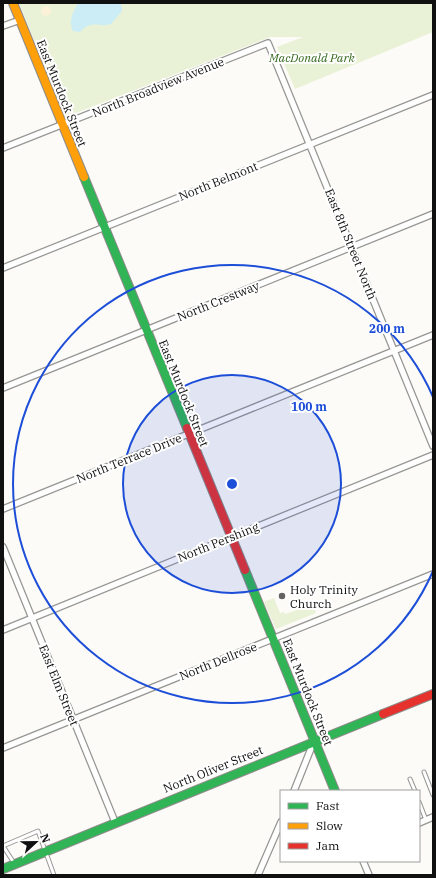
<svg xmlns="http://www.w3.org/2000/svg" width="436" height="878" viewBox="0 0 436 878" font-family="'IBM Plex Serif',serif">
<style>
.green{fill:#e9f2d7}
.sand{fill:#fbf1d9}
.water{fill:#ccecf6}
.lines{fill:none;stroke-linecap:round;stroke-linejoin:round}
.lane-casing{stroke:#969694;stroke-width:5}
.street-casing{stroke:#969694;stroke-width:8}
.fast-casing{stroke:#8d8c8b;stroke-width:10}
.slow-casing{stroke:#8d8c8b;stroke-width:10}
.jam-casing{stroke:#8d8c8b;stroke-width:10}
.lane{stroke:#fffefe;stroke-width:3}
.street{stroke:#fffefe;stroke-width:5.5}
.fast{stroke:#30b455;stroke-width:8}
.slow{stroke:#ff9f0a;stroke-width:8}
.jam{stroke:#e5322d;stroke-width:8}
.ring{fill:none;stroke:#1d4ed8;stroke-width:2}
.poi-dot{fill:#636261;stroke:#fff;stroke-width:1.5}
.labels{text-anchor:middle;dominant-baseline:central;stroke-width:4;stroke-linejoin:round;paint-order:stroke}
.park-label{font-size:12px;font-style:italic;fill:#366a1f;stroke:#fff}
.street-label{font-size:12px;fill:#101010;stroke:#fff}
.poi-label{font-size:12px;fill:#101010;stroke:#fff;text-anchor:start}
.centre{fill:#1d4ed8;stroke:#fff;stroke-width:2}
.ring-label{font-size:12px;text-anchor:middle;font-weight:bold;fill:#1d4ed8;stroke:#fff;stroke-width:4;stroke-linejoin:round;paint-order:stroke}
</style>
<rect width="100%" height="100%" fill="#fcfbf7"/>
<path class="green" d="M19,3h414v29l-138,57 -18,-42 26,-10h-33l-204,80z
M274,598l6,15 4,-1 1,2 12,-4 -1,-3 4,-2 2,5 12,-5 2,8 -40,16 -12,-27z"/>
<path class="sand" d="M41 11a5 5 0 1 1 10 0a5 5 0 1 1-10 0Z"/>
<path class="water" d="M78,3h43l1,8 -11,13c-13,4 -19,-5 -31,8l-7,-1c-5,-11 0,-18 5,-28z"/>
<g class="lines">
<g class="lane-casing">
<path id="lane" d="M424,772l9,23
M410,779l5,12
M419,802l7,18
M3,846l35,-15 16,44
M3,846l11,17"/>
</g>
<g class="street-casing">
<path id="street" d="M3,26l17,-6
M3,148l265,-105 165,403
M3,268l430,-173
M3,388l430,-174
M3,509l430,-174
M3,547l112,275
M3,630l430,-175
M3,748l430,-174
M294,791l20,-50
M419,823l14,-6
M363,861l6,14
M258,875l23,-53"/>
</g>
<g class="fast-casing">
<path id="fast" d="M84,177l103,251
M245,570l90,221
M3,869l380,-155"/>
</g>
<g class="slow-casing">
<path id="slow" d="M13,3l71,174"/>
</g>
<g class="jam-casing">
<path id="jam" d="M187,428l58,142
M383,714l50,-20"/>
</g>
<use href="#lane" class="lane"/>
<use href="#street" class="street"/>
<use href="#fast" class="fast"/>
<use href="#slow" class="slow"/>
<use href="#jam" class="jam"/>
</g>
<circle cx="232" cy="484" r="109" fill="#1d4ed8" fill-opacity=".12"/>
<g class="ring">
<circle cx="232" cy="484" r="109"/>
<path d="M433 571A219 219 0 1 1 433 397"/>
</g>
<circle class="poi-dot" cx="282" cy="596" r="4"/>
<g class="labels">
<g class="park-label">
<text x="312" y="57">MacDonald Park</text>
</g>
<g class="street-label">
<text transform="translate(158 87) rotate(-22)">North Broadview Avenue</text>
<text transform="translate(62 93) rotate(68)">East Murdock Street</text>
<text transform="translate(218 181) rotate(-22)">North Belmont</text>
<text transform="translate(351 244) rotate(68)">East 8th Street North</text>
<text transform="translate(218 301) rotate(-22)">North Crestway</text>
<text transform="translate(184 393) rotate(68)">East Murdock Street</text>
<text transform="translate(129 458) rotate(-22)">North Terrace Drive</text>
<text transform="translate(218 542) rotate(-22)">North Pershing</text>
<text transform="translate(218 661) rotate(-22)">North Dellrose</text>
<text transform="translate(59 685) rotate(68)">East Elm Street</text>
<text transform="translate(308 692) rotate(68)">East Murdock Street</text>
<text transform="translate(213 769) rotate(-22)">North Oliver Street</text>
</g>
<g class="poi-label">
<text x="290" y="589">Holy Trinity<tspan x="290" dy="14">Church</tspan></text>
</g>
</g>
<circle cx="232" cy="484" r="6" class="centre"/>
<g class="ring-label">
<text x="387" y="333">200 m</text>
<text x="309" y="411">100 m</text>
</g>
<rect width="436" height="878" fill="none" stroke="#101010" stroke-width="8"/>
<rect x="280" y="790" width="140" height="72" fill="#ffffff" stroke="#9f9f9f"/>
<rect x="288" y="803" width="20" height="6" fill="#30b455" stroke="#9f9f9f"/>
<text x="316" y="810" font-size="12" fill="#101010">Fast</text>
<rect x="288" y="823" width="20" height="6" fill="#ff9f0a" stroke="#9f9f9f"/>
<text x="316" y="830" font-size="12" fill="#101010">Slow</text>
<rect x="288" y="843" width="20" height="6" fill="#e5322d" stroke="#9f9f9f"/>
<text x="316" y="850" font-size="12" fill="#101010">Jam</text>
<g transform="translate(36 842) rotate(68)" stroke="#ffffff" stroke-width="3" paint-order="stroke">
<path d="M0-3L7 15L0 10L-7 15Z" fill="#101010"/>
<text y="-6" font-size="11" font-weight="bold" text-anchor="middle" fill="#101010">N</text>
</g>
</svg>
